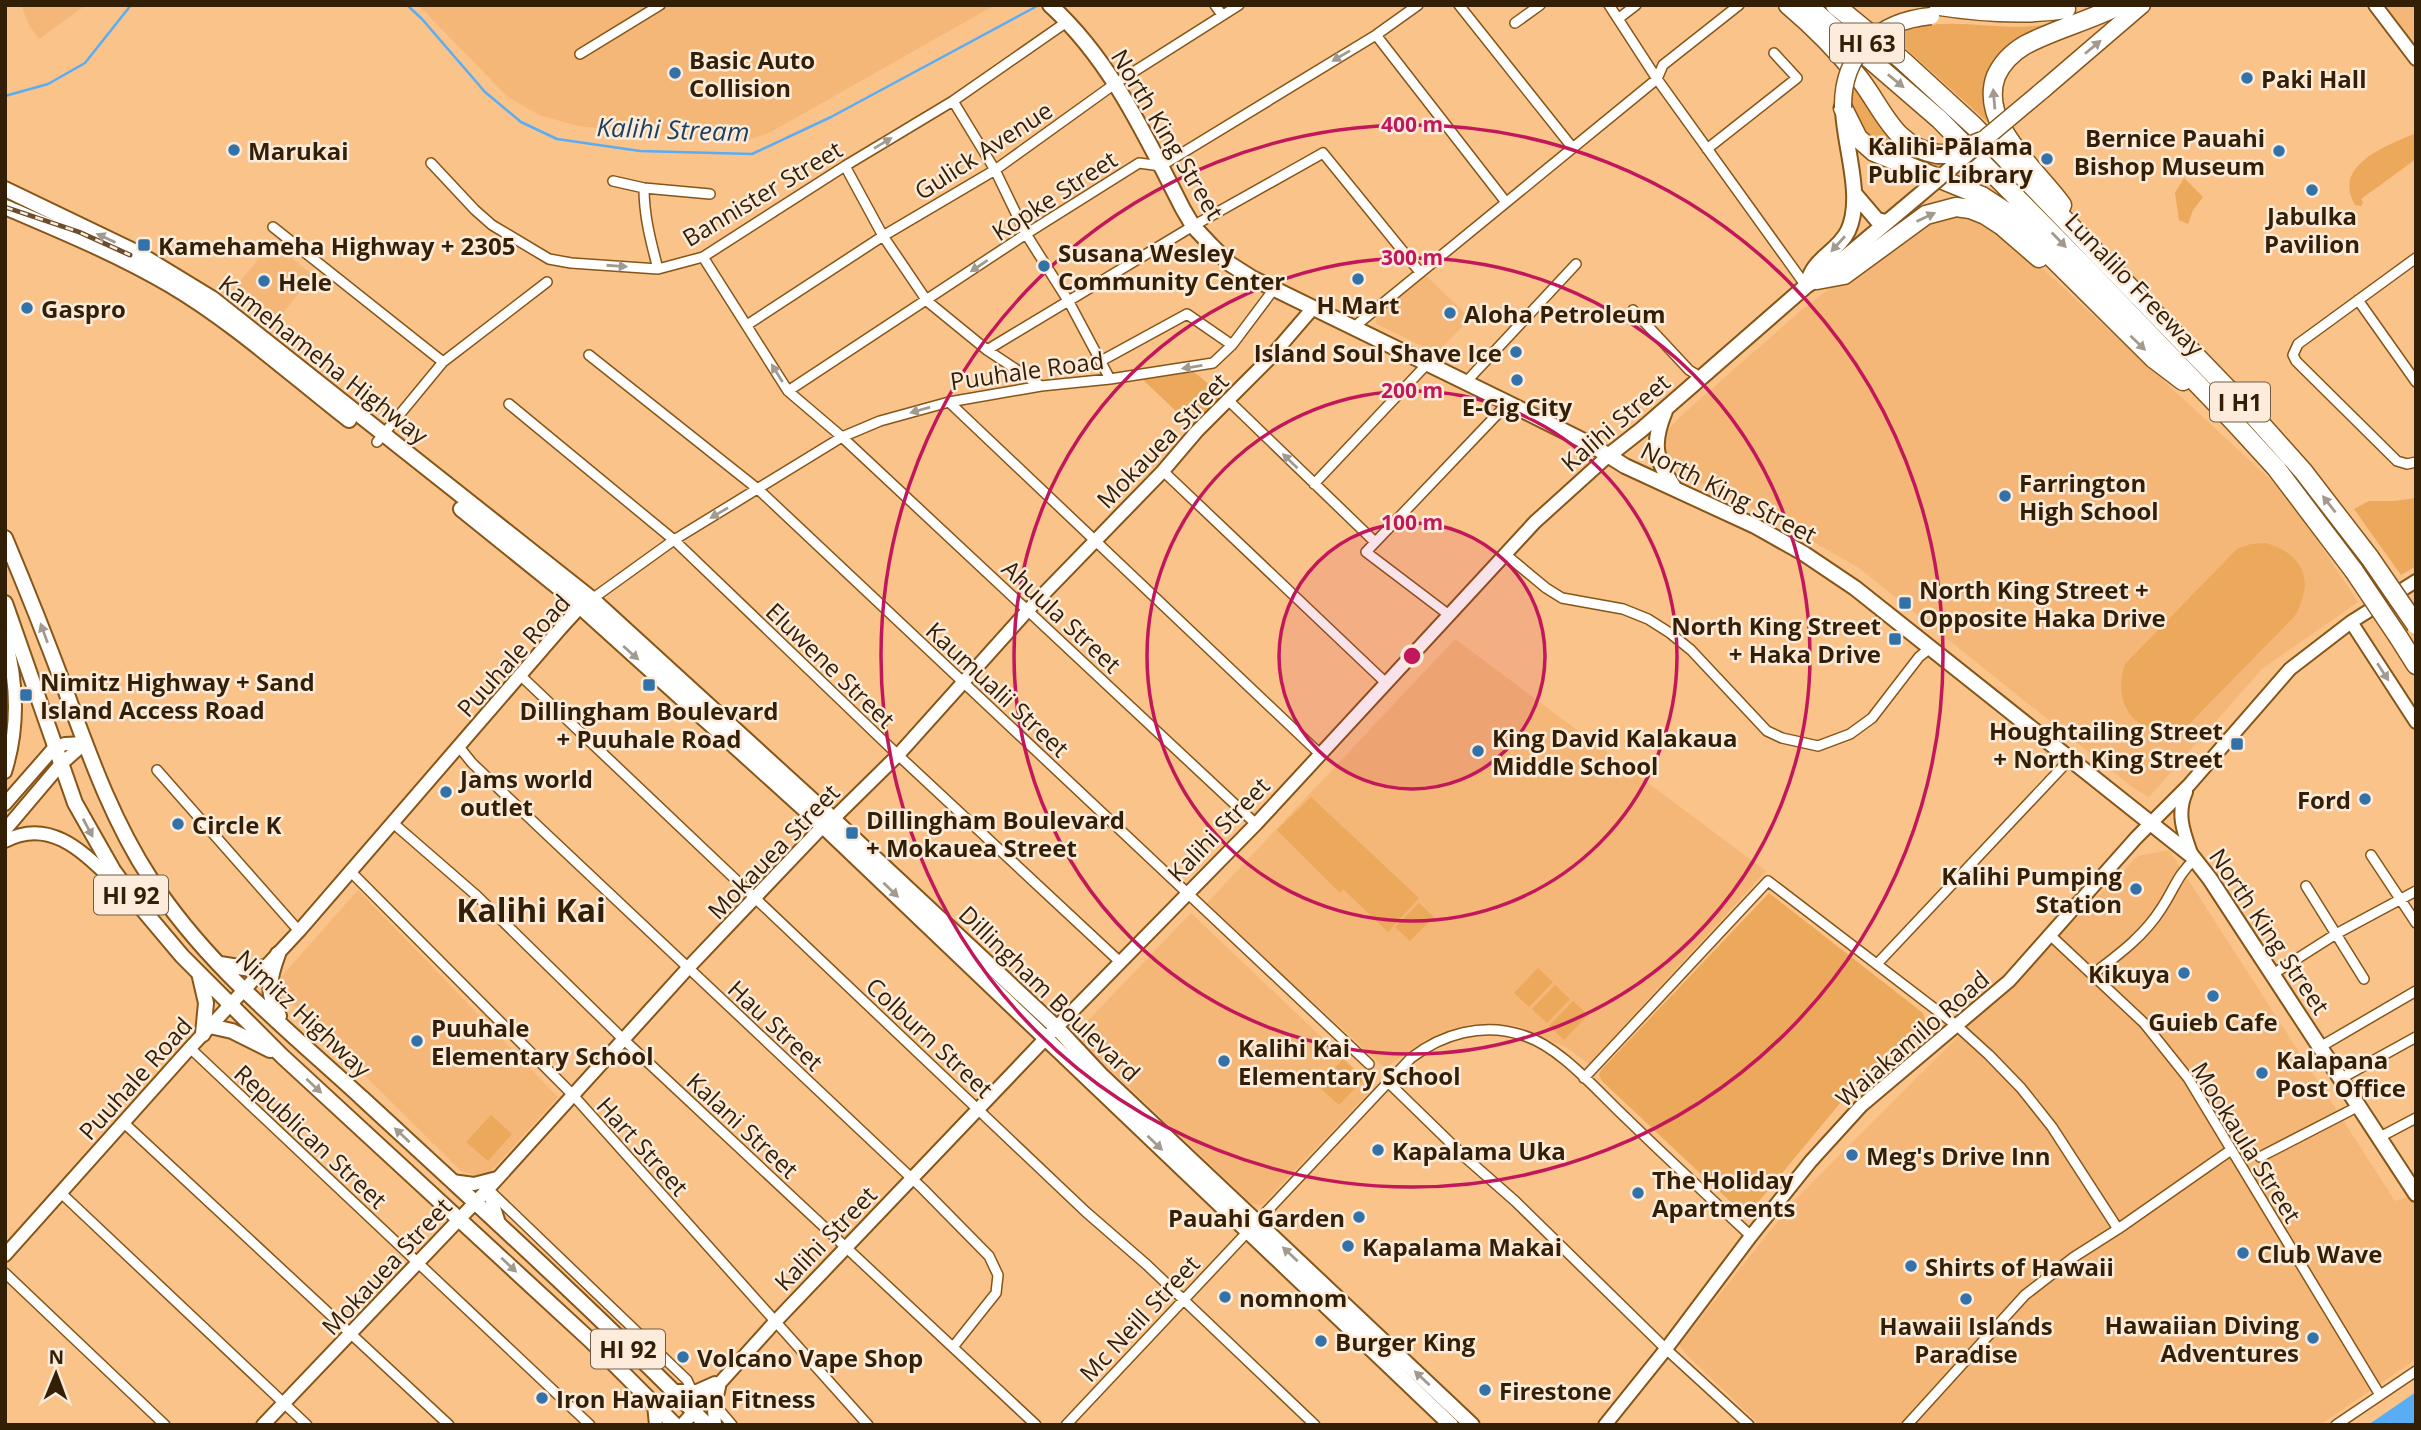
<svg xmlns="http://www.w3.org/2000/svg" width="2421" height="1430" viewBox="0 0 2421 1430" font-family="'Open Sans',sans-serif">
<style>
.built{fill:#f4b777}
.green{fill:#eca85b}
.water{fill:#59adf5}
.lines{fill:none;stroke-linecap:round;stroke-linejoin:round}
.stream{stroke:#59adf5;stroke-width:2.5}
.minor-casing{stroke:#865518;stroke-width:12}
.tertiary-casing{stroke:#865518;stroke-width:16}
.secondary-casing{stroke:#865518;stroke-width:16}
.primary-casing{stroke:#865518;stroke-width:18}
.trunk-casing{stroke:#865518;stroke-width:19}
.motorway-casing{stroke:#865518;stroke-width:21}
.minor{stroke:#fff;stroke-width:9}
.tertiary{stroke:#fff;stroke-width:12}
.secondary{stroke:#fff;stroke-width:12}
.primary{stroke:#fff;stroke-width:14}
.trunk{stroke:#fff;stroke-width:16}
.motorway{stroke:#fff;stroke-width:18}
.rail-casing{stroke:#6b4c2b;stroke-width:5}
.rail{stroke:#fdecdb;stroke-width:2.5;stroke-dasharray:8;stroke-linecap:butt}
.primary-bridge-casing{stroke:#865518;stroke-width:18;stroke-linecap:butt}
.trunk-bridge-casing{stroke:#865518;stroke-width:19;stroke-linecap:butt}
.motorway-bridge-casing{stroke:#865518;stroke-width:21;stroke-linecap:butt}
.primary-bridge{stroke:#fff;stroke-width:14}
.trunk-bridge{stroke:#fff;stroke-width:16}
.motorway-bridge{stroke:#fff;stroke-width:18}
.oneway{fill:#a39a8f}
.ring{fill:none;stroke:#c2185b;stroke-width:3.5}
.poi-dot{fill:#3272a8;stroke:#fdecdb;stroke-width:2.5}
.labels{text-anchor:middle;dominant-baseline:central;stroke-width:5;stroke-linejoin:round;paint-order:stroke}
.shield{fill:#fdecdb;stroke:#705c46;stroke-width:2}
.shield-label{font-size:23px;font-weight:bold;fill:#331e06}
.poi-label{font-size:24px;font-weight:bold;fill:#331e06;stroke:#fdecdb;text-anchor:start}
.street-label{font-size:24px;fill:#331e06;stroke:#fdecdb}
.water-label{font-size:26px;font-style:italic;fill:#1d3f5d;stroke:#fdecdb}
.district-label{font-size:32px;font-weight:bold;fill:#331e06;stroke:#fdecdb}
.centre{fill:#c2185b;stroke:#fdecdb;stroke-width:3.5}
.ring-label{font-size:21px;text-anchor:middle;font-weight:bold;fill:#c2185b;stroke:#fdecdb;stroke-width:5;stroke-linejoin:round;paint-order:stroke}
</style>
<rect width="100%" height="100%" fill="#fac389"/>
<path class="built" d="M21,5h65l-47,34 -9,-12z
M418,5h577l-226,128 -19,6 -38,2 -134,-15 -39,-11 -31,-18z
M2385,5h31v41z
M1951,212l43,12 277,256 44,57 43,65 -96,67 -113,128 -17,-10 -273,-219 -98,-56 -91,-44 -8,-12 2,-22 18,-19 117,-103 111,-85z
M275,248l5,1 33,26 -37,47 -45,-30 31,-37z
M1424,274l46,44 -33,35 -61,-29v-11z
M1455,639l311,232 -177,193 -22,-16 -49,-22 -48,-2 -45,16 -40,28 -179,-164z
M2169,850l226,351 21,-7v165l-96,66h-560l-74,-71 -7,-9 116,-145 343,-344z
M358,890l200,207 -73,81 -24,-7 -187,-186z
M1191,913l183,174 -112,118 -10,-1 -178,-169z"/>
<path class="green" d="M2063,22l-59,42 -11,63 -100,-90c36,-21 81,-11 121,-10 16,0 33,-2 49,-5z
M1856,83l35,51 62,28 -8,10 -73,-27 -19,-28 -3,-16z
M2416,133v26l-55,40 2,4 -2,3 -6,-1c-24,-41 34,-60 61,-72z
M2184,178l19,19 -10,13 -5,14 -9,-4 -4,-27z
M1189,368l38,31 -30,32 -59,-56z
M2416,498v68l-15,9 -47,-66 15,-8h25z
M2266,543c39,12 49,39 28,74l-104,106c-44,23 -81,-12 -65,-59l112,-115 14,-5z
M1311,797l108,101 -31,34 -45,-43 -3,4 -63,-63z
M1769,893l154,120 3,10 -5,9 -75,64 -92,111 -10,4 -8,-4 -134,-126 -3,-6 2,-5z
M1419,903l15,14 -24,24 -15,-14z
M1538,968l15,14 -24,25 -15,-14z
M1555,985l15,14 -23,24 -15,-14z
M1573,1001l15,14 -24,25 -15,-14z
M1343,1059l21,20 -25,26 -21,-19z
M491,1115l21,19 -24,27 -22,-19z"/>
<path class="water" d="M2416,1392v33h-48z"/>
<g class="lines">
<path class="stream" d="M407,5l15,14 63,73 36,30 36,17 83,12 112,3 79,-37 208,-112
M5,96l43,-12 37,-21 46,-58"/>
<g class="minor-casing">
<path id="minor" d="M1215,5l7,10
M1459,5l113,142
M1609,5l48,74 149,207
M1618,19l18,-14
M1515,23l25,-18
M1376,35l129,166
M580,54l80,-49
M953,101l42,69 31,64 43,68 41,77
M1707,149l90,-71 -23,-25
M431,163l44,47 17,15 57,34 22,4 87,6 45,-12 142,-91 108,-65 115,-80
M845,166l38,70 44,65 60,49 54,36
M613,181l31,7 66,6
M644,188c0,29 7,54 14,81
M273,227l170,135
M703,257l85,134 54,46 414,387
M2416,258l-118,86 -5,11 3,6 101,100 10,3 9,-2
M2358,300l58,82
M1633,310l56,60 13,8
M747,325l136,-89 112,-66 121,-87 123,-78
M1354,327l303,-248 6,-14 76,-60
M987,350l206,-124 130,-73 96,118
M589,355l170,135 610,574
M1101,361l86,-47 45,31
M1466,382l110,-118
M788,391l238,-157 113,-71 22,3 215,-131 42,-30
M1227,399l148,143
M949,402l371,352
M509,404l165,136 224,215 221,206
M377,442l66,-80 104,-80
M1163,471l223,212
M1314,484l114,-121
M1505,554l41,34 16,10 61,11 25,10 22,14 21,17 76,81 15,7 36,8 32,-12 22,-16 47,-61 11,-9
M592,599l82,-59 168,-103 38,-16 69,-19 92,-16 69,-7 103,-16 19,-18 42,-56
M1449,615l-83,-63 142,-149
M520,675l566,537 61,53 168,160
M460,748l12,15 69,66 381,359 67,68 9,19 -2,18 -43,54
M157,770l142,161
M393,823l84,73 146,143 413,386
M2371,855l45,68
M351,872l221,222 296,331
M2306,886l58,93
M2049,934l95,89 44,55 192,317
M1877,964l194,-206
M2093,974c25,-19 51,-38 68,-65 13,-19 16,-34 34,-50
M2273,974l63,-40 80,-43
M2320,1047l96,-56
M190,1048l400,377
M1584,1078l184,-197 188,144 33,30 32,33 31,39 66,102
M2340,1079l76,-42
M1389,1083l77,75 49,43 151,148 83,76
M124,1123l325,302
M2380,1137l36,-19
M2260,1157l99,-51
M490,1191l197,189 5,11
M61,1193l246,232
M5,1273l160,152
M715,1405l17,20
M1066,1425l345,-367c31,-24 72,-36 111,-23 38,11 75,56 104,83 41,40 83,79 125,118
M1907,1425l118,-130 49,-38 44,-28 113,-79
M2336,1425l80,-54"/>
</g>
<g class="tertiary-casing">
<path id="tertiary" d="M2375,5l41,54
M452,1181l22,3 23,-6
M488,1189l11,34
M5,1255l185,-207 109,-117 261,-302 20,-22 7,-5
M263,1425l225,-236 200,-221 135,-142 10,-7 65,-64 130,-145 135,-139 34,-40 72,-72 44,-51"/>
</g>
<g class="secondary-casing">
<path id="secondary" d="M2351,622l65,100
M5,636c12,44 14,92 0,136
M2186,792c-10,23 -2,41 6,64
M5,804l49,-56 11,-4 20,-1
M5,830l55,-65 25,-22
M5,841c49,-26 84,18 116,47
M672,1391h25l18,-8
M654,1405l2,20
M682,1425l92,-102 272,-285 210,-214 279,-302 73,-66
M715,1425l-1,-16 5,-22
M1605,1425l61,-76 85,-113 60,-75 50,-55 148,-125 127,-143 53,-53 101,-116 61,-47 65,-41"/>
</g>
<g class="primary-casing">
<path id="primary" d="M1050,5c61,55 96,132 133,204l10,17 18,19 19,19 22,14 256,125 82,41 35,22 130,60 48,27 52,35 337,268 18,23 206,315
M5,189l131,63 77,47 379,300 241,220 224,209 43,46 372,351
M1854,193l23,27 10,2
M5,207c56,24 112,47 165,78 64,38 120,89 179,135
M1806,286c2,-6 5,-14 9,-19 10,-13 25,-20 33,-36 16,-34 -4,-85 -5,-122
M1665,411c-14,34 -10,47 10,78
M1608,456l33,-26 165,-144 23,-15 88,-74
M461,509l103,83 259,234 628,599
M5,538c21,50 41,100 60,151 24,65 47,131 85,189 55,86 138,152 212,220 116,107 234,214 345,327
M5,603l70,200 38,67 21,29 48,57 100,100 308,284 85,85
M278,954c-9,24 -12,39 1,62
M220,964l31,5 16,-2
M199,973l7,30 -3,31
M210,1026l22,5 38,19"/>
</g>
<g class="trunk-casing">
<path id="trunk" d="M2044,89l98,-84"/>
</g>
<g class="motorway-casing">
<path id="motorway" d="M1788,5c26,22 50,46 71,73 25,32 34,68 78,76
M1807,5l132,114 147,149 146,152 44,48 78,103
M1835,5l67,55 72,66 279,289 50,56 67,87
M1933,5c44,7 89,11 133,4
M1843,108l15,30 16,14 108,44 23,15 149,148 29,22
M2062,205c-25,-35 -84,-81 -66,-129 6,-13 17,-24 29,-31 30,-16 64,-24 95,-40
M1817,280l27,-5 82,-60 30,-8 14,2 15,6 17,11 37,32
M2399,638l17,27"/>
</g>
<use href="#minor" class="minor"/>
<use href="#tertiary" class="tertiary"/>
<use href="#secondary" class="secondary"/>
<use href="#primary" class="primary"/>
<use href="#trunk" class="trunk"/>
<use href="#motorway" class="motorway"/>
<g class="rail-casing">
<path id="rail" d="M5,207l74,25 51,23"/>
</g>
<use href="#rail" class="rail"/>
<g class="primary-bridge-casing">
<path id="primary-bridge" d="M1917,197l60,-51"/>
</g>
<g class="trunk-bridge-casing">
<path id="trunk-bridge" d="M1843,108c-1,-55 36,-87 88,-92
M1982,141l62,-52"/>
</g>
<g class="motorway-bridge-casing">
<path id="motorway-bridge" d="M1937,154h13l32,-13
M2370,558l46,67
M2354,571l45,67"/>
</g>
<use href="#primary-bridge" class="primary-bridge"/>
<use href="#trunk-bridge" class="trunk-bridge"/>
<use href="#motorway-bridge" class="motorway-bridge"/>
</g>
<defs><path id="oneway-solid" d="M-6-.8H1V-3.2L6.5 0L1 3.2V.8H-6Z" transform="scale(1.75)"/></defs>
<g class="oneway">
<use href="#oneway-solid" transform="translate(2093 47) rotate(-40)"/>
<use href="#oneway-solid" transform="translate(1341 56) rotate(149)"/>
<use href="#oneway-solid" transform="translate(1896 81) rotate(39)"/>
<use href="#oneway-solid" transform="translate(1994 99) rotate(-95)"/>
<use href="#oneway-solid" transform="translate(883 143) rotate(-31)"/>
<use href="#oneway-solid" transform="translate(1926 217) rotate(-25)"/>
<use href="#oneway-solid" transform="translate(106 238) rotate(-155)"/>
<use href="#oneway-solid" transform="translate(2059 240) rotate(46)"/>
<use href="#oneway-solid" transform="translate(1838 244) rotate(132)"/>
<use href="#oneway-solid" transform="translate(617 266) rotate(4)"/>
<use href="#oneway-solid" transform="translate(979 266) rotate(146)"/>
<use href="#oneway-solid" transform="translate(2138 343) rotate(44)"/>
<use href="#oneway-solid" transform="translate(1192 367) rotate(171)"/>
<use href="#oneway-solid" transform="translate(777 373) rotate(-122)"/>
<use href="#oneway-solid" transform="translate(920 410) rotate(164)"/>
<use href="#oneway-solid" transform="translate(1290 461) rotate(-136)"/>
<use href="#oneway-solid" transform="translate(2329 504) rotate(-128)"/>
<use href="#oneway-solid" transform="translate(719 513) rotate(150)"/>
<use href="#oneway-solid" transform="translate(44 633) rotate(-110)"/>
<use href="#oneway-solid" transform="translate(631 653) rotate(42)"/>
<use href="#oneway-solid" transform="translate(2383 672) rotate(57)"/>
<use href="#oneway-solid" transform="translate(88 828) rotate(62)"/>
<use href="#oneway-solid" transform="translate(891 890) rotate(44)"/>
<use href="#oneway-solid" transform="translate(314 1086) rotate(43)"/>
<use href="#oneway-solid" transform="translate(402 1135) rotate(-137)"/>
<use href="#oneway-solid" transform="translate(1155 1143) rotate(44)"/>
<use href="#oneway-solid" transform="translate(1290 1254) rotate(-137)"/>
<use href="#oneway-solid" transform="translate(509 1265) rotate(43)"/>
<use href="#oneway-solid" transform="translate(1422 1378) rotate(-137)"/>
</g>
<circle cx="1412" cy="656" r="133" fill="#c2185b" fill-opacity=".12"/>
<g class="ring">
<circle cx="1412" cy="656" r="133"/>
<circle cx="1412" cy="656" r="265"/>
<circle cx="1412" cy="656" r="398"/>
<circle cx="1412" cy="656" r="531"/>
</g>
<g class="poi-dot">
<circle cx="675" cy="73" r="7"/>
<circle cx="2247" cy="78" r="7"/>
<circle cx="234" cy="150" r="7"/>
<circle cx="2279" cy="151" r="7"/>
<circle cx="2047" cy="159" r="7"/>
<circle cx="2312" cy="190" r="7"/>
<rect x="137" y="238" width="14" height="14" rx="3.5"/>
<circle cx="1044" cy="266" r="7"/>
<circle cx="1358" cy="279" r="7"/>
<circle cx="264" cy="281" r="7"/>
<circle cx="27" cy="308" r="7"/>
<circle cx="1450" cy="313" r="7"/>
<circle cx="1516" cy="352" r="7"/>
<circle cx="1517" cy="380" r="7"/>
<circle cx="2005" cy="496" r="7"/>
<rect x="1898" y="596" width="14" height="14" rx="3.5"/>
<rect x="1888" y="632" width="14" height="14" rx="3.5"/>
<rect x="642" y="678" width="14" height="14" rx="3.5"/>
<rect x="19" y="688" width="14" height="14" rx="3.5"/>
<rect x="2230" y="737" width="14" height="14" rx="3.5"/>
<circle cx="1478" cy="751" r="7"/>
<circle cx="446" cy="792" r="7"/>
<circle cx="2365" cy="799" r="7"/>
<circle cx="178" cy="824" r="7"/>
<rect x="845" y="826" width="14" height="14" rx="3.5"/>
<circle cx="2136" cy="889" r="7"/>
<circle cx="2184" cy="973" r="7"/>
<circle cx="2213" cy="996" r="7"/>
<circle cx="417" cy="1041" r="7"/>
<circle cx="1224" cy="1061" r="7"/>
<circle cx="2262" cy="1073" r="7"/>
<circle cx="1378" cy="1150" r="7"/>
<circle cx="1852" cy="1155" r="7"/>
<circle cx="1638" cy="1193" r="7"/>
<circle cx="1359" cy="1217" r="7"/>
<circle cx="1348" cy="1246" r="7"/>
<circle cx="2243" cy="1253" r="7"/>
<circle cx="1911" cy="1266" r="7"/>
<circle cx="1225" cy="1297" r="7"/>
<circle cx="1966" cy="1299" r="7"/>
<circle cx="2313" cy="1338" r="7"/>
<circle cx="1321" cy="1341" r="7"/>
<circle cx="683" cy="1357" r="7"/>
<circle cx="1485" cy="1390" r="7"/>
<circle cx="542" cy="1398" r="7"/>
</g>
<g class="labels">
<g class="shield">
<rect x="1830" y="23.5" width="74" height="39" rx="5"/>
<rect x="2210" y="382.5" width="60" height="39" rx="5"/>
<rect x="94" y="875.5" width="74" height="39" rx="5"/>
<rect x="591" y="1329.5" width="74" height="39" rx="5"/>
</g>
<g class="shield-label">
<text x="1867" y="43">HI 63</text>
<text x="2240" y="402">I H1</text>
<text x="131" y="895">HI 92</text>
<text x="628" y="1349">HI 92</text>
</g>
<g class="poi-label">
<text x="689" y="59">Basic Auto<tspan x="689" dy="28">Collision</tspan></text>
<text x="2261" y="78">Paki Hall</text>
<text x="2265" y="137" text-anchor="end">Bernice Pauahi<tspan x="2265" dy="28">Bishop Museum</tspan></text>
<text x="2033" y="145" text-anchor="end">Kalihi-Pālama<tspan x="2033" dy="28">Public Library</tspan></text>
<text x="248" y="150">Marukai</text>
<text x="2312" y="215" text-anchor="middle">Jabulka<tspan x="2312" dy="28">Pavilion</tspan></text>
<text x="158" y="245">Kamehameha Highway + 2305</text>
<text x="1058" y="252">Susana Wesley<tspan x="1058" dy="28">Community Center</tspan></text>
<text x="278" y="281">Hele</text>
<text x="1358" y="304" text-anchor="middle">H Mart</text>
<text x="41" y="308">Gaspro</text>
<text x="1464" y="313">Aloha Petroleum</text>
<text x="1502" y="352" text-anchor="end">Island Soul Shave Ice</text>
<text x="1517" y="406" text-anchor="middle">E-Cig City</text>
<text x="2019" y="482">Farrington<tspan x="2019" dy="28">High School</tspan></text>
<text x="1919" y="589">North King Street +<tspan x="1919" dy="28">Opposite Haka Drive</tspan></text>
<text x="1881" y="625" text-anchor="end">North King Street<tspan x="1881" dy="28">+ Haka Drive</tspan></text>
<text x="40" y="681">Nimitz Highway + Sand<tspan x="40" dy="28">Island Access Road</tspan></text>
<text x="649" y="710" text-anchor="middle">Dillingham Boulevard<tspan x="649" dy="28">+ Puuhale Road</tspan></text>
<text x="2223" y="730" text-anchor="end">Houghtailing Street<tspan x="2223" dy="28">+ North King Street</tspan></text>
<text x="1492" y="737">King David Kalakaua<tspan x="1492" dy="28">Middle School</tspan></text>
<text x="460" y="778">Jams world<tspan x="460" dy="28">outlet</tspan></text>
<text x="2351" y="799" text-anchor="end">Ford</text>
<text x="866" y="819">Dillingham Boulevard<tspan x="866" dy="28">+ Mokauea Street</tspan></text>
<text x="192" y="824">Circle K</text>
<text x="2122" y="875" text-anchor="end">Kalihi Pumping<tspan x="2122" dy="28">Station</tspan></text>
<text x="2170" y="973" text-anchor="end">Kikuya</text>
<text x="2213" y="1021" text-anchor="middle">Guieb Cafe</text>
<text x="431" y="1027">Puuhale<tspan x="431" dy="28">Elementary School</tspan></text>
<text x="1238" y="1047">Kalihi Kai<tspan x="1238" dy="28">Elementary School</tspan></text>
<text x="2276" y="1059">Kalapana<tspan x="2276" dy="28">Post Office</tspan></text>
<text x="1392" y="1150">Kapalama Uka</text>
<text x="1866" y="1155">Meg's Drive Inn</text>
<text x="1652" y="1179">The Holiday<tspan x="1652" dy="28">Apartments</tspan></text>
<text x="1345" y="1217" text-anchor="end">Pauahi Garden</text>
<text x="1362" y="1246">Kapalama Makai</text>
<text x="2257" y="1253">Club Wave</text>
<text x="1925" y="1266">Shirts of Hawaii</text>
<text x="1239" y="1297">nomnom</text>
<text x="2299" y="1324" text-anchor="end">Hawaiian Diving<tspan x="2299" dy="28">Adventures</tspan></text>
<text x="1966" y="1325" text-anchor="middle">Hawaii Islands<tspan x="1966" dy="28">Paradise</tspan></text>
<text x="1335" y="1341">Burger King</text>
<text x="697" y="1357">Volcano Vape Shop</text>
<text x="1499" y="1390">Firestone</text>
<text x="556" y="1398">Iron Hawaiian Fitness</text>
</g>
<g class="street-label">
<text transform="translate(1168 134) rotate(59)">North King Street</text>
<text transform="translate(983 150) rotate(-33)">Gulick Avenue</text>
<text transform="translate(762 193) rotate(-31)">Bannister Street</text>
<text transform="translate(1054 195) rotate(-33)">Kopke Street</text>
<text transform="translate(2135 284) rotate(46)">Lunalilo Freeway</text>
<text transform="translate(324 359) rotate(38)">Kamehameha Highway</text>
<text transform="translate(1027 370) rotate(-8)">Puuhale Road</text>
<text transform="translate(1615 422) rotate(-41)">Kalihi Street</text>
<text transform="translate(1162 440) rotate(-46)">Mokauea Street</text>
<text transform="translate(1729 492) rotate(27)">North King Street</text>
<text transform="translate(1062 616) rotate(43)">Ahuula Street</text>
<text transform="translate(513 655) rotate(-48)">Puuhale Road</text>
<text transform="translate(831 665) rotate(44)">Eluwene Street</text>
<text transform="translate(998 689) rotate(43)">Kaumualii Street</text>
<text transform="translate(1218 829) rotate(-46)">Kalihi Street</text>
<text transform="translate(773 851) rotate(-46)">Mokauea Street</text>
<text transform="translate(2270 931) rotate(56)">North King Street</text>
<text transform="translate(1050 993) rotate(44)">Dillingham Boulevard</text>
<text transform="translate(304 1013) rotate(43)">Nimitz Highway</text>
<text transform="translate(776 1025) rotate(43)">Hau Street</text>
<text transform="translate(930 1037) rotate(43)">Colburn Street</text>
<text transform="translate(1912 1038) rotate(-41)">Waiakamilo Road</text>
<text transform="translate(135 1078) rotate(-48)">Puuhale Road</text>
<text transform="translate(743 1125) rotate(43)">Kalani Street</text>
<text transform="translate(311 1136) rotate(43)">Republican Street</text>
<text transform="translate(2247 1142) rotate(58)">Mookaula Street</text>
<text transform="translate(643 1146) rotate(48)">Hart Street</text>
<text transform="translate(825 1238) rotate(-46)">Kalihi Street</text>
<text transform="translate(386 1266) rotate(-47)">Mokauea Street</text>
<text transform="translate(1139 1318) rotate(-47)">Mc Neill Street</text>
</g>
<g class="water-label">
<text transform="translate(673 129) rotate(2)">Kalihi Stream</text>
</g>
<g class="district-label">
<text x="531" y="909">Kalihi Kai</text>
</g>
</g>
<circle cx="1412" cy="656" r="10" class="centre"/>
<g class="ring-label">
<text x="1412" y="132">400 m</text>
<text x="1412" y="265">300 m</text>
<text x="1412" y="398">200 m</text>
<text x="1412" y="530">100 m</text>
</g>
<rect width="2421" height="1430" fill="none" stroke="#331e06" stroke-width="14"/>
<g transform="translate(56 1374) rotate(1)" stroke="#fdecdb" stroke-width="5" paint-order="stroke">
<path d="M0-5L12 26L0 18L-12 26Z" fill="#331e06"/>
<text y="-10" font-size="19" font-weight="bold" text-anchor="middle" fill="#331e06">N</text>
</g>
</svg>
